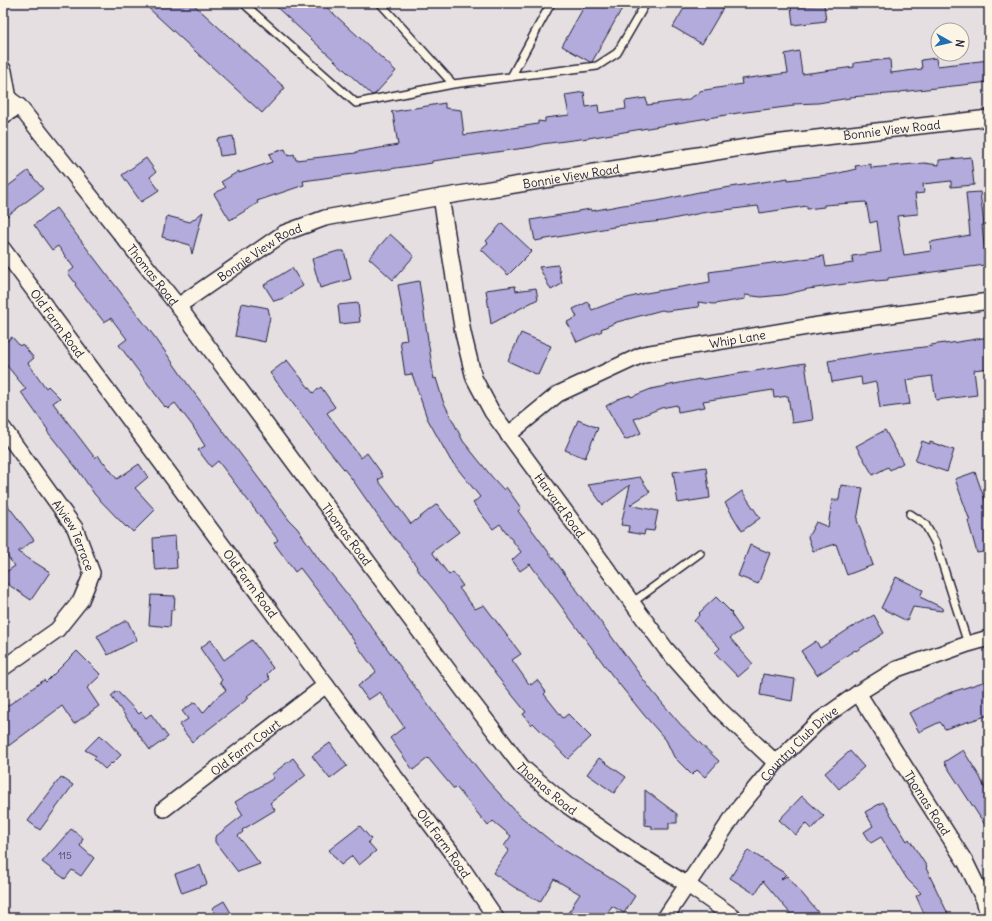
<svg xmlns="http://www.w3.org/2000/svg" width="992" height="921" viewBox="0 0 992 921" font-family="Delius,sans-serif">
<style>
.building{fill:#b2abdc;stroke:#22223b}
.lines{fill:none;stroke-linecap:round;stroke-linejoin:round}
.service-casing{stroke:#22223b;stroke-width:10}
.minor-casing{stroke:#22223b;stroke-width:18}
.service{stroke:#fcf5e5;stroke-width:7}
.minor{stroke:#fcf5e5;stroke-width:15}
.labels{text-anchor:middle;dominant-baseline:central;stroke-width:4;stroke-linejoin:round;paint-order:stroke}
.number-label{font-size:10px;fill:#464463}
.street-label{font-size:12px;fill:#22223b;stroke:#fcf5e5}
</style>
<rect width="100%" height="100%" fill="#e6dfe2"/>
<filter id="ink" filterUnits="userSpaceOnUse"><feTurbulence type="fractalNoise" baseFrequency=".025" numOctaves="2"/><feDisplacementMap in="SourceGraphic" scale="8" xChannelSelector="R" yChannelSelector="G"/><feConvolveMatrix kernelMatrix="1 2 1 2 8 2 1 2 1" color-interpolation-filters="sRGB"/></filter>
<g filter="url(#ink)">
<path class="building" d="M143,3h49l93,85 -23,25z
M272,3h50l74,68 -21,23 -3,1z
M586,3h39l-33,59h-2l-28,-16z
M687,3h39l-24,41 -29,-17z
M824,4l2,17 -33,4 -2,-18z
M799,51l3,23 52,-7v-4l36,-4 1,14 31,-4 -1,-9 15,-2 1,8 52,-6v22l-89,10v1l-50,4v1l-32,5 -25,1 1,2 -56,7 -150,25 -46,6 -10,3 -92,13 -8,1v2l-129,18 1,4 -47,16 1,2 -28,17 -16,-26 12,-7 -5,-5 18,-11v2l33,-11 -3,-8 16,-5 3,7 6,-2 2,6 60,-7v-1l42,-7 -5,-31 -2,-2 54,-9v5l16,2 3,25 28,-4 46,-7v-3l7,1v-4l24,-3 -4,-20 19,-3 2,15 12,-2 1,8 27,-4 -1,-8 21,-3 1,7 40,-5 12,-7v-2l43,-7 -1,-5 47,-6 -3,-19z
M233,136l3,18 -16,2 -3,-17z
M971,157l3,28 -23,2v-6l-28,3 1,9 -9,1 3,20 -21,2 7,39 27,-4 -1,-9 40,-7 -4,-42 14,-1 4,33h-2l4,39 -1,1 -97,13v2l-13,1v-1l-67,9 -25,6 -22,2 -16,-2v4l-31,5 -16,-2 1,5 -33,4 -4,-1 -45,12 -16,7 1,2 -25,11 -10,-20 10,-5 -4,-8 15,-7 4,8 24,-9 30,-8 64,-11 -1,-10 41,-6 74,-10 2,11 27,-4 -1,-7 29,-4 -4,-31 -7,2 -4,-21 -42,3v2l-17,2v-3l-47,7 -2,-7 -57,7 -38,8 -49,5v1l-79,14 -4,-21 47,-8v-1l13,-2v2l32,-6 34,-4 42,-9 89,-14v2l47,-6 21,-5 -1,-3 16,-2v4l53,-5 15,2v-5z
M146,158l10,14 -6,5 9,13 -18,12 -19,-27z
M28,171l15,18 -40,30v-29z
M56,208l101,132 32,46 74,98 26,36 8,8 26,37h1l28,35 79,109 56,71 33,36 36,29 54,33 18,12v1l7,5 -11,17 -12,-7 -8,12h-40l9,-12h-1l8,-12 -26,-15 -14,23 -26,-15 -21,-14 16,-23 -5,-4 7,-10 -18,-15 -5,5 -32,-39 -2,2 -26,-31 -15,12 -23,-32 14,-11 -24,-35 -12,8 -10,-14 18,-14 -46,-65 -30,-39 -5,4 -21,-29 4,-3 -60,-79 -7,6 -13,-17 7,-4 -13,-21 -17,-22 -7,5 -2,-2 -1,1 -46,-62 8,-6 -16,-21 -7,4 -29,-37 1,-1 -8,-11 6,-5 -16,-22 -6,4 -18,-25z
M203,212l-11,42 -2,-9 -28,-8 5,-21 23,6z
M502,223l30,28 -24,24 -27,-26 7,-6 -2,-2z
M390,234l24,22 -21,24 -24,-22z
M338,251h6l7,28 -31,9 -8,-29z
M558,265l4,19 -11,6 -12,-23z
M292,268l11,18 -19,12 -10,3 -10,-16z
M419,281l15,98 2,-1 7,23 20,40 29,36 12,13 2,-3 15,21 -3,3 134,180 29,34 38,36 -14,16 -8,-7 -5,5 -18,-18 -8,-17 -22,-25 -33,-41 -81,-110 -10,7 -8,-11 9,-8 -21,-28 -7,5 -20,-26 7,-6 -27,-34 -2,-2 -24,-43 -15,-44 -7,1 -5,-34 7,-1 -9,-55z
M515,286l1,5 20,-3 2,11 -47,25 -5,-34z
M242,303l26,5 2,9 -5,25 -30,-6z
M358,303l2,19 -20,2 -2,-19z
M521,333l30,13 -13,29 -30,-14z
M12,337l8,9 2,-2 12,14 -6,5 18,25 2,-2 12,12 -7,5 42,55 3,-3 5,8 1,-1 13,17 22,-15 9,13 -13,11 20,22 -22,22 -6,-6 -1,1 -31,-32 -17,-25 -31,-39 1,-1 -27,-38 5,-3 -23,-28v-17z
M989,337v31l-15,2 3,25 -41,5 -4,-24 -26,4 4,24 -30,4 -4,-26 -14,3 -1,-8 -29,5 -4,-21 47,-8 57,-7 -1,-1 14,-2v1z
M287,360l26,33 8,-6 14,20 -8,6 34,45 6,-5 13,18 3,6 -5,3 33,44 26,-20 22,28 -27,20 17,23 4,-3 10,14 -4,2 16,21 9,-4 37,49 -9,6 17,24 1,-1 1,2 6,-5 9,12 -2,2 19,24 5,-4 23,23 -23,22 -35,-36 -2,2 -8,-11 3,-2 -30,-37 -44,-62 -36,-45 1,-1 -18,-25h-1l-9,-10 -37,-53 -34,-42 -48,-64z
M805,363l8,57 -21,3 -4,-27 -14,2 -1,-8 -70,11 2,6 -27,5 -1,-7 -16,3 -27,11 7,14 -16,7 -19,-34 12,-7 12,-4 1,2 20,-8 48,-10v1z
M578,420l20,8 -13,30 -20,-8z
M885,430l18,33 -13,7 -2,-3 -15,8 -17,-29z
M922,441l8,3v-2l24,8 -7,22 -32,-11z
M706,467l4,31 -32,5 -5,-31z
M975,472l11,31 3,12v36l-12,2 -9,-32h2l-15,-42z
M640,477l10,15 -20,13 28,6 -4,20 -9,-1 -1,5 -16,-3 1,-6 -8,-1 9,-40 -27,20 -15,-20z
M841,485l22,3 -6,32 16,45 -26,10 -11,-31 -23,7 -5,-14 8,-15 12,5 4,-27h7z
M742,491l18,27 -18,13 -17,-28z
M3,499l31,41 -16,12 32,20 -19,28 -28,-19v-7l12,-8 -12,-15z
M175,536l2,32 -21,2 -2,-6 -1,-26z
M750,545l20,8 -12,31 -20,-8z
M896,577l27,13 -3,7 23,11 -1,3 -29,-4 -6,14 -26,-13z
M151,595l24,1 -1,14h-3l-1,17 -21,-2z
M716,597l16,16 -1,1 11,16 -12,8 23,26 -15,13 -23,-24 5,-5 -26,-27 6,-7 -1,-1z
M874,615l10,18 -28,18 -1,-1 -38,25 -16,-24 15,-10 4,7 29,-19z
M127,620l10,20 -29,15 -11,-19z
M211,640l13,20 28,-20 21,28 -6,6 3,5 -23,17 2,2 -57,44 -13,-17 9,-6 -6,-8 13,-9 8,11 13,-15 10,-8 -6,-8 2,-2 -22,-32z
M77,651l24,24 -14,13 12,18 -25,18 -12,-18 -59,44v-41l41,-29 2,2z
M763,674l32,5 -3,22 -32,-6z
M989,680v35l-44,14 -5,-7 -21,10 -10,-19 40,-20z
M117,691l22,23 2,-2 5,6 5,-4 17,23 -18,13 -39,-54z
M100,735l21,20 -9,9 -1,-1 -6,6 -11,-10 2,-3 -11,-6z
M330,743l17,23 -17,13 -18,-23z
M963,750l17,27 9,20v34l-45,-69z
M850,751l14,16 -25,22 -14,-16z
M293,758l13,17 -36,28 5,7 -33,20 1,2 -5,4 22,28 -22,8 -23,-30v-5l28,-22 -8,-13 39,-24 -3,-3z
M599,758l27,19 -12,16 -27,-19z
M61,777l12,8 -33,45 -12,-9z
M645,790l32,24v9h-8v6h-17v-3l-7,-1z
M802,796l22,20 -12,13 -6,-6 -10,12 -17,-15z
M883,802l24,39 2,-2 18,28 -1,1 24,50h-24l-10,-22 5,-3 -14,-14 -26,-42 -10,6 -7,-11 9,-6 -8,-14z
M360,826l11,13 -3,3 8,9 -17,14 -7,-9 -11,9 -12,-15z
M71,829l12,9 -3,8 14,12 -13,18 -9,-6 -7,9 -23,-17z
M748,850l38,24 -5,5 6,-3 36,42h-29l-31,-37 -8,13 -25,-16z
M200,865l7,19 -25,9 -7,-19z
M224,901l10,17h-16l-6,-10z"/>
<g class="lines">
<g class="service-casing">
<path id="service" d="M243,3l113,100 97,-19
M380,3l73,81 144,-18 20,-13 29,-50
M511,77l40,-74
M910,514l15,10 11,20 32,100
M633,602l67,-49"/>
</g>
<g class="minor-casing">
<g id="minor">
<path d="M3,69l1,2 5,28"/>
<path id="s1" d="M3,97l6,2 10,7 159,200 288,388 56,73 46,39 62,43 58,36 47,33"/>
<path d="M3,116l16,-10"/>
<path id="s2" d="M441,197l22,136 11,45 18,34 174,237 53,60 57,54"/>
<path id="s3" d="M3,249l323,436 126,168 44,65"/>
<path id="s4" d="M178,306l106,-73 41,-15 116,-21 324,-53 224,-26"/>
<path id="s5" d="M3,428l72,100 17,45 -11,27 -24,30 -54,38"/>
<path id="s6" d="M508,435l50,-41 86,-40 175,-29 170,-24"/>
<path id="s7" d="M858,693l108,170 18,37 5,18"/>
<path id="s8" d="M164,809l162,-124"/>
<path id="s9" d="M665,918l73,-109 38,-46 44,-43 38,-27 39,-24 71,-25 21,-6"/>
</g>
</g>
<use href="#service" class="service"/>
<use href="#minor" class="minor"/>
</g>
</g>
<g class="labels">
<g class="number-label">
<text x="65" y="855">115</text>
</g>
<g class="street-label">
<text stroke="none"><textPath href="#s4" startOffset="746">Bonnie View Road</textPath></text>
<text stroke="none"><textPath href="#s4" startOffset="422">Bonnie View Road</textPath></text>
<text stroke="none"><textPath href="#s4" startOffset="98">Bonnie View Road</textPath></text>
<text stroke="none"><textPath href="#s1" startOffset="234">Thomas Road</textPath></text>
<text stroke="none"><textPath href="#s3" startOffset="92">Old Farm Road</textPath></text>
<text stroke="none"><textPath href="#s6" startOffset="254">Whip Lane</textPath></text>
<text stroke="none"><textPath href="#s2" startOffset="338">Harvard Road</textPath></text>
<text stroke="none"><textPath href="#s1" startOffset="558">Thomas Road</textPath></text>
<text stroke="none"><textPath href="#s5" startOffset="129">Alview Terrace</textPath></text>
<text stroke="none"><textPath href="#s3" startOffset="416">Old Farm Road</textPath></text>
<text stroke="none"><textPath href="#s9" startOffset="221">Country Club Drive</textPath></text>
<text stroke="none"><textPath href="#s8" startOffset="102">Old Farm Court</textPath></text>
<text stroke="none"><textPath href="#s1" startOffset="882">Thomas Road</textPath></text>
<text stroke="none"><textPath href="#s7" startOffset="130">Thomas Road</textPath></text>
<text stroke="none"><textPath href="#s3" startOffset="740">Old Farm Road</textPath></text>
</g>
</g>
<rect width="992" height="921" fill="none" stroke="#fcf5e5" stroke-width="16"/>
<rect x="8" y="8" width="976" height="905" fill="none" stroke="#22223b" stroke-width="1.5" filter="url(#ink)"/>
<g transform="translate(950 42) rotate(98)"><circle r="19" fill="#fcf5e5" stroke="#a5a1a1"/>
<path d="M0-3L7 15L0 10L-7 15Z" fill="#1f6fb2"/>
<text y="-6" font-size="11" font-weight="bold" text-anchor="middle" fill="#22223b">N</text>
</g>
</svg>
